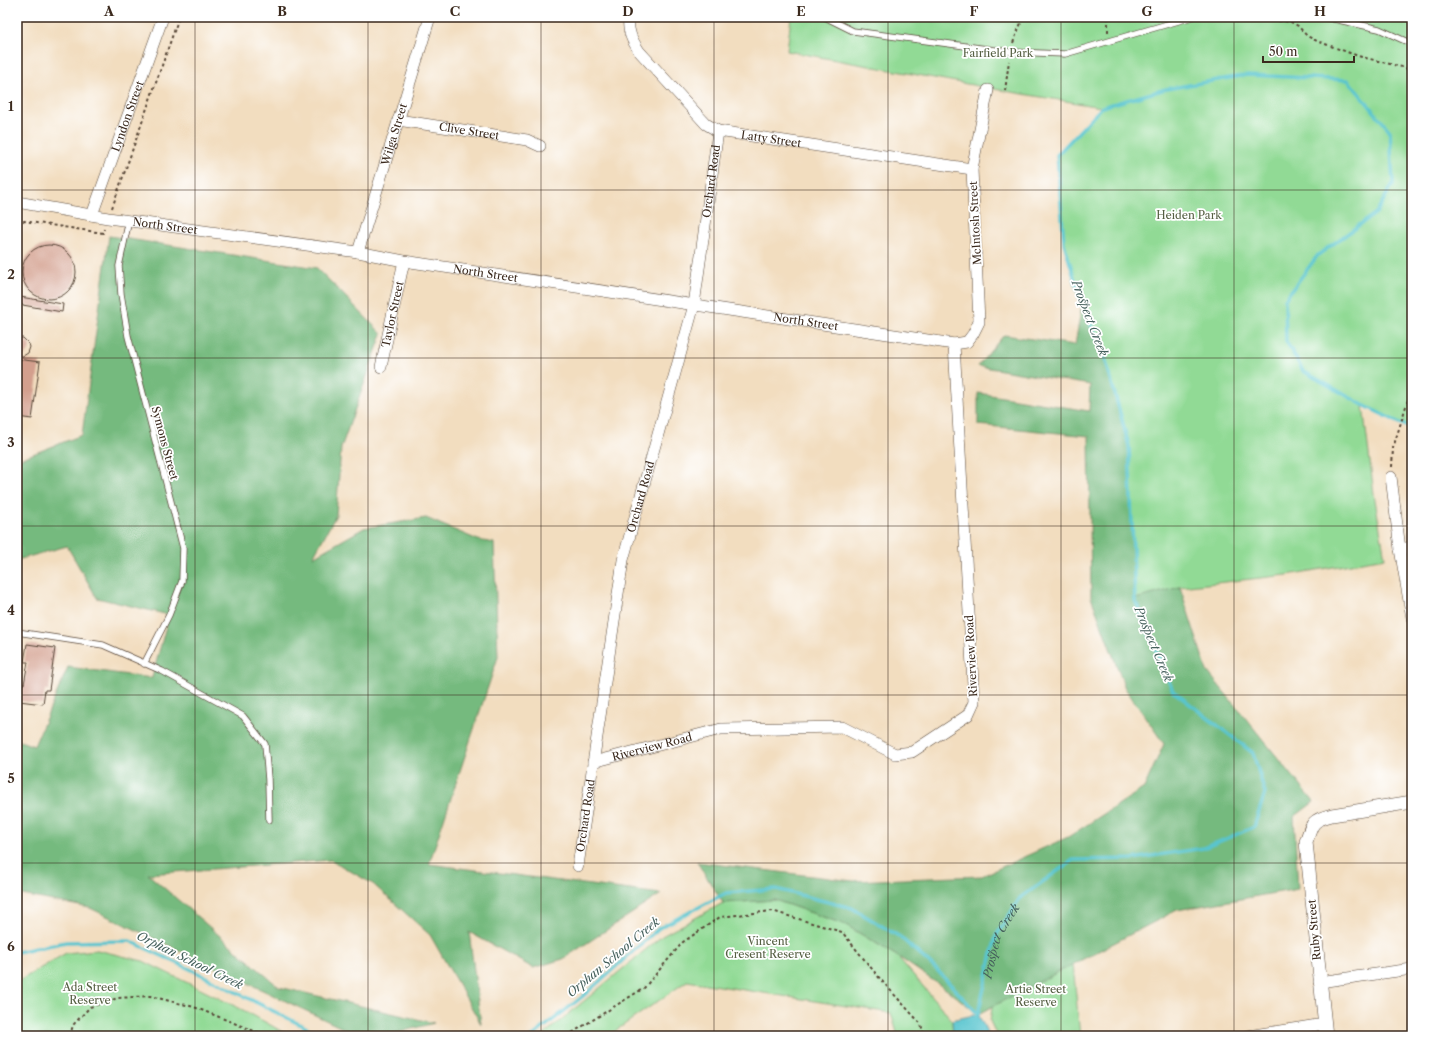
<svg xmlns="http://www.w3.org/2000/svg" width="1429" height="1053" viewBox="0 0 1429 1053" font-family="'Libre Caslon Text',serif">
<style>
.green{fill:#91da95;stroke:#66825a}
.forest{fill:#74ba7e;stroke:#58724e}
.water{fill:#58c5cf;stroke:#4a7876}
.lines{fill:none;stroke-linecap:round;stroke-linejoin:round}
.stream{stroke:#58c5cf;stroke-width:3.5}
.building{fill:#d39f8d}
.service-casing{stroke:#564536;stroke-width:7}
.minor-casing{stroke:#564536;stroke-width:12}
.tertiary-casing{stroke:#564536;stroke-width:14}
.path{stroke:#564536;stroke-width:2;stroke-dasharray:3 3;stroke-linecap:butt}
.service{stroke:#fff;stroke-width:5.5}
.minor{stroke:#fff;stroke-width:11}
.tertiary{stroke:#fff;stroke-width:13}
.grid{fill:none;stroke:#3b2a1e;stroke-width:1;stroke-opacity:0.55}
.labels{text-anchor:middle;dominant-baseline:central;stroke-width:3.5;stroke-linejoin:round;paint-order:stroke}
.park-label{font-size:11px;fill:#555f42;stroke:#fff}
.street-label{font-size:11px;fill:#3b2a1e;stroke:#fff}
.water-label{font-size:12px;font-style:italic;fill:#45605c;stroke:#fff}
.neatline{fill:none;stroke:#3b2a1e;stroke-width:1.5}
.grid-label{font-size:13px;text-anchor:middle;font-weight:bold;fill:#3b2a1e}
</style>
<rect width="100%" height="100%" fill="#fff"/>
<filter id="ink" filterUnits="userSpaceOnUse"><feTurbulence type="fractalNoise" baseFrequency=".025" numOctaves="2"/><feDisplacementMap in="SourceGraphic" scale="8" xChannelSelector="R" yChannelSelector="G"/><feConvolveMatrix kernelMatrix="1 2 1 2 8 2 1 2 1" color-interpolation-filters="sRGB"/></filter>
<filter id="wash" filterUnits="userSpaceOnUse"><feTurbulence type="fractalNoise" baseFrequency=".012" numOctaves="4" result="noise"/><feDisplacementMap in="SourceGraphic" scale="16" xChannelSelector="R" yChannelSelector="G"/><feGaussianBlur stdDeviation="0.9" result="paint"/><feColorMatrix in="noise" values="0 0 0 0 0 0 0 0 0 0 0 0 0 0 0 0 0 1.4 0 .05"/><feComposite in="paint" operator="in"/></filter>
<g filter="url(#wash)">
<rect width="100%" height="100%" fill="#f2ddbf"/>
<path class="green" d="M791,17h621v412l-49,-23 11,88 11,64 -98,17 -107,12 -45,13 -6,-154 -25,-92 -22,-50 -18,-61 -7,-88 44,-48 -96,-16 -218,-40z
M1066,894l14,142h-83l-7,-15 10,-61z
M775,900l71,25 51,31 55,64 1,16h-55l-7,-23 -204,-32 -79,55h-66l120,-100 61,-33z
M97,950l46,11 106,52 41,23h-273v-54l49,-29z"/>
<path class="forest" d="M109,236l208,32 65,66 -41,114 -5,67 -23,42 51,-29 62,-10 52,22 16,3 4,114 -69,207 232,30 -98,65 -30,9 -64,-36 12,92 -51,-89 -57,-51 -42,-24 -183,14 131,113 155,36 -49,13h-26l-269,-128 -73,-14v-154l17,6 34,-79 84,11 17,-63 -72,-17 -30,-52 -50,14v-100l65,-25z
M1082,304l22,50 25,92 6,153 45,-12 27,84 107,131 -20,15 4,72 -121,21 -199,104 -25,-20 -56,-38 -51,-31 -71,-25 -52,3 -26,-41 156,19 129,-5 86,-39 76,-49 20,-44 -39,-56 -34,-91 -2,-161 -111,-11v-32l111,18 1,-26 -112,-19 26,-31 71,10z"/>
<path class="water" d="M978,1014l11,22h-36l-1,-16z"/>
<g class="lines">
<g class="stream">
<path d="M17,952l49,-10 64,-1 62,29 131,66"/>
<path id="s1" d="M978,1014l18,-78 24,-38 53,-38 59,-1 72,-11 50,-21 11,-34 -12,-40 -80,-62 -38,-91 -6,-154 -25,-92 -22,-50 -18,-61 -7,-88 45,-48 64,-18 81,-14 101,5 42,51 3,53 -17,29 -58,42 -33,44 1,42 17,30 60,34 49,24"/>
<path d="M533,1036l49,-39 77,-69 67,-35 50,-4 76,19 48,29 37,33 41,44"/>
</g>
</g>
<g id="blocks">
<path class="building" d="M22 272a27 27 0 1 1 54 0a27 27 0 1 1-54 0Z
M17,292h4l-1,5 43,7 -1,8 -45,-8z
M17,338h6l6,6 1,3 -2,6 -5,3h-6z
M17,359l23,3 -8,57 -15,-2z
M27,644l28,4 -6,42h-4l-2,14 -24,-3 2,-17h3l4,-22h-4z"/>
</g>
</g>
<g filter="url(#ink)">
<use href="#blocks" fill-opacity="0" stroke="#564536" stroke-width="1"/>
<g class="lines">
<g class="service-casing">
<path id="service" d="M825,17l28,14 157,21 55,2 127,-37
M1325,17l54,12 33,15
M129,220l-10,46 2,28 7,42 55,212 -1,33 -13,34 -25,49
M17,632l86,13 59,26 81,45 22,28 3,35 1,41"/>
</g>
<g class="minor-casing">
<g id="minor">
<path id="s2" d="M629,17c-2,14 3,23 10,34l67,73 12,7 254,38"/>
<path id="s3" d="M398,120l129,20 13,6"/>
<path id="s4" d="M17,202l91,16 250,34 46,9 550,83 13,-2 6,-8 6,-12 -7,-153 16,-79"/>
<path id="s5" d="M92,215l71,-198"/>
<path id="s6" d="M358,252l72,-235"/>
<path id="s7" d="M381,367l23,-106"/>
<path d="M1391,477l9,72 12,69"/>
<path d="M1400,549l12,-2"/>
<path id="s8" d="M593,762l128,-33 121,-2 53,27 17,-2 56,-37 6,-13 -20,-358"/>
<path id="s9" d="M578,866l45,-306 71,-255 24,-174"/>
<path d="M1319,982l93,-13"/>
<path d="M1248,1036l76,-12"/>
</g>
</g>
<g class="tertiary-casing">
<path id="tertiary" d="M1326,1036l-20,-194c6,-19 6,-22 26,-27l80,-13"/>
</g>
<path class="path" d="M1108,17v17
M1225,17l4,2 19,2h37l6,1 7,4 9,10 10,5 41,15 48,12 6,7
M1013,43l8,-20 3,-6
M1005,91l4,-30
M112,208l67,-191
M17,220l86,13 1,-4
M1392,467l1,-19 19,-61
M70,1036l3,-11 17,-18 28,-9 32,-2 44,11 65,26 5,3
M567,1036l77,-48 39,-46 37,-25 52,-6 70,21 39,48 40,44 3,12"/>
<use href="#service" class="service"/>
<use href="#minor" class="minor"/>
<use href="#tertiary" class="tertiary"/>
</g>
</g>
<path class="grid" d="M195,17v1019M368,17v1019M541,17v1019M714,17v1019M888,17v1019M1061,17v1019M1234,17v1019M17,190h1395M17,358h1395M17,526h1395M17,695h1395M17,863h1395"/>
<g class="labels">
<g class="park-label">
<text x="998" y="53">Fairfield Park</text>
<text x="1189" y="215">Heiden Park</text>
<text x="768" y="941">Vincent<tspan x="768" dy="13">Cresent Reserve</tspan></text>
<text x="90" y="987">Ada Street<tspan x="90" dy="13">Reserve</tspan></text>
<text x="1036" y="989">Artie Street<tspan x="1036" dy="13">Reserve</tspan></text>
</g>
<g class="street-label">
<text stroke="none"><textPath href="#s5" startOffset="105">Lyndon Street</textPath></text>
<text stroke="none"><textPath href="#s3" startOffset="72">Clive Street</textPath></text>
<text stroke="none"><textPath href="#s6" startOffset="123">Wilga Street</textPath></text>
<text stroke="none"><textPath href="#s2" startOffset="203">Latty Street</textPath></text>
<text stroke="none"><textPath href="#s9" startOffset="699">Orchard Road</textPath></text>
<text transform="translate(975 223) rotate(-93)">McIntosh Street</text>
<text stroke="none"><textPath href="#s4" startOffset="150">North Street</textPath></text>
<text stroke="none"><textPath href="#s4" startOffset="474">North Street</textPath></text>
<text stroke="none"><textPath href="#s7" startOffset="54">Taylor Street</textPath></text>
<text stroke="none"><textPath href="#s4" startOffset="798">North Street</textPath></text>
<text transform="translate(165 443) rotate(75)">Symons Street</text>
<text stroke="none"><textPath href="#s9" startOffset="375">Orchard Road</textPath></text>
<text transform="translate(971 656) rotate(-93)">Riverview Road</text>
<text stroke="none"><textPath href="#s8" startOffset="61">Riverview Road</textPath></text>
<text stroke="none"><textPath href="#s9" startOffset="51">Orchard Road</textPath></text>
<text transform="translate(1314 930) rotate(-95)">Ruby Street</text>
</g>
<g class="water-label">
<text transform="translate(1090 318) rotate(69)">Prospect Creek</text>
<text transform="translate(1154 644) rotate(67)">Prospect Creek</text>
<text stroke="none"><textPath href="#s1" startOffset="77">Prospect Creek</textPath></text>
<text transform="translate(613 957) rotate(-40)">Orphan School Creek</text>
<text transform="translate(190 960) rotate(26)">Orphan School Creek</text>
</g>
</g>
<rect width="1429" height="1053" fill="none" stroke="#fff" stroke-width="44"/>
<path d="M1263 56v6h91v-6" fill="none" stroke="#3b2a1e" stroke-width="2"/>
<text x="1269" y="56" font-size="12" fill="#3b2a1e" stroke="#ffffff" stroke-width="3" paint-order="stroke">50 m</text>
<rect x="22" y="22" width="1385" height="1009" class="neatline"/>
<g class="grid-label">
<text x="109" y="16">A</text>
<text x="282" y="16">B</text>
<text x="455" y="16">C</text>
<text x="628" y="16">D</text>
<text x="801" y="16">E</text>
<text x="974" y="16">F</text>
<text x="1147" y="16">G</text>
<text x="1320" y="16">H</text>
<text x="11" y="111">1</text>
<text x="11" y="279">2</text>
<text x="11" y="447">3</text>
<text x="11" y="615">4</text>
<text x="11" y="783">5</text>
<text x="11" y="951">6</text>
</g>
</svg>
